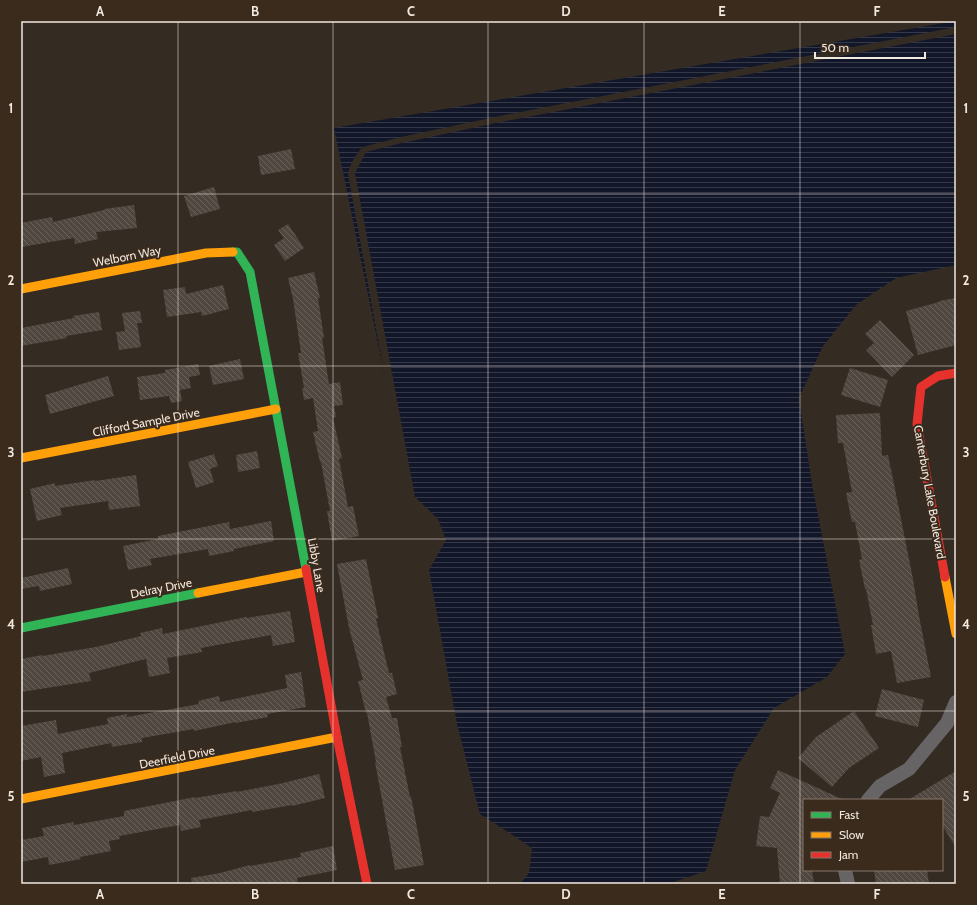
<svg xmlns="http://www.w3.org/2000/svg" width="977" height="905" viewBox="0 0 977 905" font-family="Cabin,sans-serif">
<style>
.water{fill:url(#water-rules)}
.building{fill:url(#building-back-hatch)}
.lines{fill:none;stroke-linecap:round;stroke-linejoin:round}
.street{stroke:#666465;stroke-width:14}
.fast{stroke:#30b455;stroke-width:9}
.slow{stroke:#ff9f0a;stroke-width:9}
.jam{stroke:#e5322d;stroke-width:9}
.grid{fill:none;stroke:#f1e8df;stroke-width:1;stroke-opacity:0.55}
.labels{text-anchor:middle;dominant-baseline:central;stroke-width:4;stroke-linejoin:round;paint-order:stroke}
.street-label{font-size:12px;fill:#f1e8df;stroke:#3a2b1d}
.neatline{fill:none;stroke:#f1e8df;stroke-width:1.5}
.grid-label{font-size:13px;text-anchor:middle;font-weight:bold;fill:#f1e8df}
</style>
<defs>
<pattern id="water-rules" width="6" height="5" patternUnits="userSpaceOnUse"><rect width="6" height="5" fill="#121629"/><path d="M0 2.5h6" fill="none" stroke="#353848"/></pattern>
<pattern id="building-back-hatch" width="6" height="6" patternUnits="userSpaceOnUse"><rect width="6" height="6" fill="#504840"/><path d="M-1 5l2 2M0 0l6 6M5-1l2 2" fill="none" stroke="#6a625b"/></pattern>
</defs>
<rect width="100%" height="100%" fill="#342b23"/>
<path class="water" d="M956,21v6l-461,90 -94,20 -38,10c-6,5 -14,19 -15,27l37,204 -51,-250z
M956,34v231l-60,13 -40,27 -33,41 -24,52 13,86 33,170 -18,23 -53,31 -39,62 -29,101 -38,13h-148l9,-11 3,-25 -24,-16 -28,-18 -23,-90 -28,-154 17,-30 -8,-21 -23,-22 -60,-324 11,-21 36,-9 94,-20z"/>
<path class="building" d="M291,149l4,20 -34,6 -3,-19z
M214,187l6,22 -29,8 -7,-21z
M134,205l3,23 -41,4 2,7 -23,5 -1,-6 -53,9v-24l31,-6 1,5 51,-12v-1z
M288,224l16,24 -19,13 -11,-16 10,-7 -6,-8z
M314,272l6,26h-2l6,40h-2l7,46 11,-2 3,23 -9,1 2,11 -3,1 9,40 -3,1 9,48 5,-1 6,30 -27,5 -5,-30h3l-9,-49h-1l-7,-30 5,-1 -5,-33 -9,2 -2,-12h2l-6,-35h3l-8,-54 -5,-21z
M223,285l6,24 -27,7 -1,-4 -34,5 -4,-27 22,-3 1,7z
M956,298v47l-38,10 -12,-44 33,-9v-1z
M140,311l2,12h-5l4,24 -22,3 -3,-18 9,-1 -3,-18z
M99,312l3,18 -36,6 1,2 -46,8v-18l53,-10 -1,-2z
M880,320l34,35 -22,22 -26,-27 8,-7 -9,-9z
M240,359l4,20 -31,6 -4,-19z
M198,364l2,11 -11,2 2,11 -11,2 2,11 -11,2 -2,-7 -29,4 -3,-23 28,-4v-3z
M850,368l38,12 -8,27 -39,-12z
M108,376l6,20 -64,18 -5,-19z
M880,413l2,43 6,-1 6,29 19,95 6,37 12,61 -34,6 -6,-32 -15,3 -5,-29h2l-7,-36h-1l-6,-29 3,-1 -7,-37h-3l-6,-29 6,-1 -9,-49h-5l-2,-28z
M257,451l3,17 -22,4 -2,-17z
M214,454l4,12 -8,3 4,13 -18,6 -8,-26z
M136,475l4,31 -31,4 -1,-9 -48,7 2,7 -25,6 -7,-32 25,-6v3l40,-6v1z
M271,521l3,20 -40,8v2l-25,5 -1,-7 -58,10 2,6 -24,5 -5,-24 35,-7v-3l71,-14 1,7z
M366,559l12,59 -2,1 13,54h3l5,21 -11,3 6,21h5l5,29h-2l10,50 1,-1 13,69 -29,5 -20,-108h1l-9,-49h-1l-8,-32 5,-1 -14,-52 -12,-64z
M68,568l4,16 -32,7 -1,-5 -18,3v-11z
M290,611l5,31 -22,4 -2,-11 -16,3 -54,10 1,4 -35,6 3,15 -21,4 -3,-18 -57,14 2,8 -70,11v-33l21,-4v1l54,-9 45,-11 -1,-3 22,-5 1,6 83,-17 1,1z
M301,672l5,35 -39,7 1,3 -32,6v-1l-42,9v-2l-52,9v4l-30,5 -1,-4 -49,10 3,20 -21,4 -3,-20 -20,4v-35l35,-6 2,14 50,-10 -1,-6 20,-4v3l72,-13 -1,-3 21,-5 1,6 67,-14 -2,-13z
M882,689l42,11 -6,27 -43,-11z
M854,711l25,37 -30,20 -17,19 -34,-29 18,-21z
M778,770l66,30h-40v70h8l2,14h-34l-3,-36 -21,-2 4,-30 9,1 11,-24 -10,-5z
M956,771v77l-14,-23v-25h-34z
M319,774l6,24 -33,8v-1l-39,7 -1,-2 -53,10 2,7 -20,4 -1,-6 -61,11 1,3 -11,2 2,10 -31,6 1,2 -32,6 -1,-8 -27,5v-22l23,-4 -2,-8 31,-6 1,3 50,-9v-5l71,-14v1l42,-7v1l46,-9z
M333,846l4,24 -40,8 1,6h-106l-1,-6 29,-5 30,-8v1l51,-9 -1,-4z
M874,870h53l2,14h-53z"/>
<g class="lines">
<path class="street" d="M868,800l12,-14 29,-17 38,-46 9,-21
M845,870l3,14"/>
<path class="fast" d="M233,252h4l13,20 56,297
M21,628l177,-35"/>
<path class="slow" d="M21,289l185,-36 27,-1
M21,458l255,-49
M945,577l11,57
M198,593l108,-21
M21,799l316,-62"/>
<path class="jam" d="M306,569l31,168 30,147
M945,577l-28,-153 4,-37 17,-11 18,-3"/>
</g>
<path class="grid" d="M178,21v863M333,21v863M488,21v863M644,21v863M800,21v863M21,194h935M21,366h935M21,539h935M21,711h935"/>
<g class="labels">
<g class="street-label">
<text transform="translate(127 256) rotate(-11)">Welborn Way</text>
<text transform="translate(146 422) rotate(-11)">Clifford Sample Drive</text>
<text transform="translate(930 492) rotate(80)">Canterbury Lake Boulevard</text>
<text transform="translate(317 565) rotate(80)">Libby Lane</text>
<text transform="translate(161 588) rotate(-11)">Delray Drive</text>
<text transform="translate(177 757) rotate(-11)">Deerfield Drive</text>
</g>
</g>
<rect width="977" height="905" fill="none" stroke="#3a2b1d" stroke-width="44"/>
<rect x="803" y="799" width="140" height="72" fill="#3a2b1d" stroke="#83776b"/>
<rect x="811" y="812" width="20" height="6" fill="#30b455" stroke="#83776b"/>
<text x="839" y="819" font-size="12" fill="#f1e8df">Fast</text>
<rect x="811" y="832" width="20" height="6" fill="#ff9f0a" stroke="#83776b"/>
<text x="839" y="839" font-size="12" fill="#f1e8df">Slow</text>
<rect x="811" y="852" width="20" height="6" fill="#e5322d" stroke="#83776b"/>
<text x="839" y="859" font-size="12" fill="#f1e8df">Jam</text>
<path d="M815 52v6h110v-6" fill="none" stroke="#f1e8df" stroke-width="2"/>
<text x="821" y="52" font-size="12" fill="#f1e8df" stroke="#3a2b1d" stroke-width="3" paint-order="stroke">50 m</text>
<rect x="22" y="22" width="933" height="861" class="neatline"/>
<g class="grid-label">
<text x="100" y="16">A</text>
<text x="255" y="16">B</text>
<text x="411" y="16">C</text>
<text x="566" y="16">D</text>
<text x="722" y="16">E</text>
<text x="877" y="16">F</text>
<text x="11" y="113">1</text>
<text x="966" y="113">1</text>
<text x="11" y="285">2</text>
<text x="966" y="285">2</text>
<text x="11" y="457">3</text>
<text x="966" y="457">3</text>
<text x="11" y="629">4</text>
<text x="966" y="629">4</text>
<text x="11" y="801">5</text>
<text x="966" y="801">5</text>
<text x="100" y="899">A</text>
<text x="255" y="899">B</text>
<text x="411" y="899">C</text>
<text x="566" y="899">D</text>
<text x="722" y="899">E</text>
<text x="877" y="899">F</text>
</g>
</svg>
